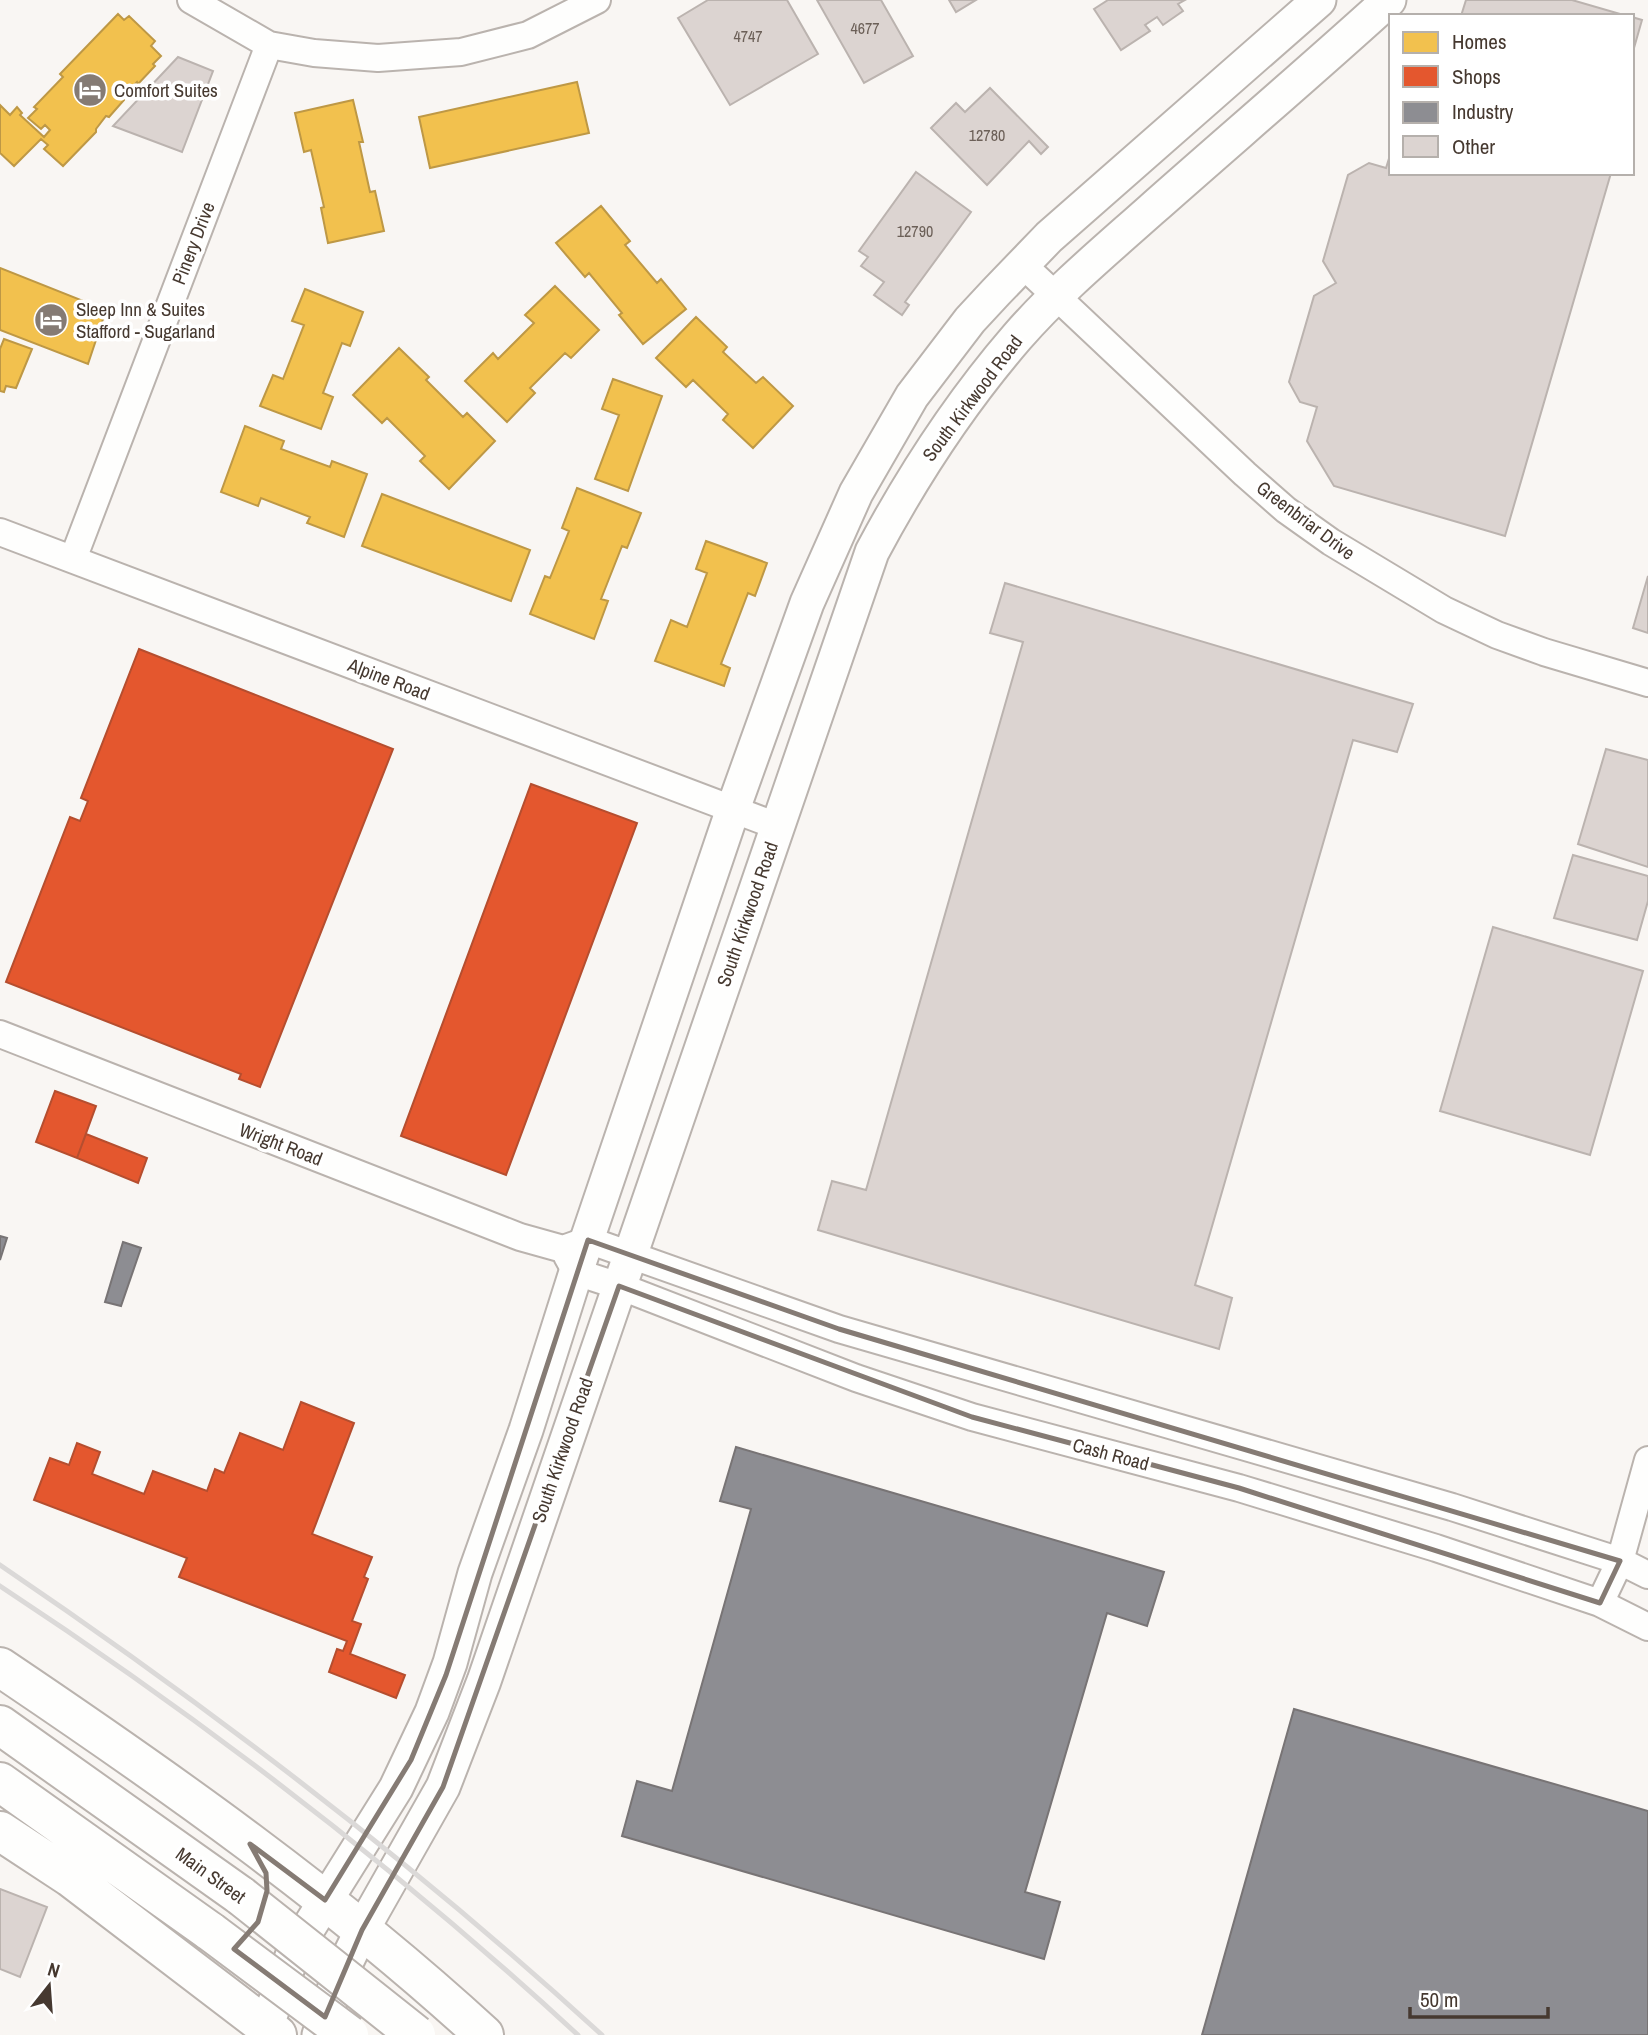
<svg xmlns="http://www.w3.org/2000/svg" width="1648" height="2035" viewBox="0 0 1648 2035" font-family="'Archivo Narrow',sans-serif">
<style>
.homes{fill:#f2c14e;stroke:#be9845;stroke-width:2}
.shops{fill:#e4572e;stroke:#b54e2f;stroke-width:2}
.industry{fill:#8d8d92;stroke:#787475;stroke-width:2}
.building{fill:#dcd4d1;stroke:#bbb3af;stroke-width:2}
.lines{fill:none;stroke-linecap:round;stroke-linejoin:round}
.minor-casing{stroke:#bab3ae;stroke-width:30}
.major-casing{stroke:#bab3ae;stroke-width:37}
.highway-casing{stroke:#bab3ae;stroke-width:42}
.minor{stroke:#fefefd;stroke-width:26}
.major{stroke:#fefefd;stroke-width:33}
.highway{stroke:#fefefd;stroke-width:38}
.rail{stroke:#dbd9d8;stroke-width:5}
.highway-bridge-casing{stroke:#bab3ae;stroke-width:42;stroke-linecap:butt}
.highway-bridge{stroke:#fefefd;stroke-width:38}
.marked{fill:none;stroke:#857b74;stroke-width:5;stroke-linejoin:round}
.labels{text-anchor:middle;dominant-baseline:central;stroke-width:7;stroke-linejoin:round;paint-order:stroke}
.number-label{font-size:16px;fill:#6c6058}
.poi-label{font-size:19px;fill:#463930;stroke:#fff;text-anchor:start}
.street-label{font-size:19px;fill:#463930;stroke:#fff}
</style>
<rect width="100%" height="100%" fill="#f9f6f3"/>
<path class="homes" d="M118,14l6,6 5,-4 26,25 -4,5 10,10 -8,8 2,2 -17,18 -1,-2 -14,15 1,3 -15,17 -3,-1 -10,13v3l-33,34 -19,-17 4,-4 -7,-6 -27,27 -14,-13v-48l10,10 7,-8 5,6 -2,2 24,22 6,-7 -5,-5 -4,4 -13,-11 9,-9 -3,-2 29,-30 -3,-3z
M577,82l12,51 -159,35 -11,-51z
M353,100l10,42h-4l11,50 5,-1 9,40 -56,12 -7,-35 3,-1 -13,-57 -7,2 -9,-39z
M601,206l29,35 -5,4 32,38 4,-4 25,30 -43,35 -24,-29 3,-2 -33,-40 -4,4 -29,-34z
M0,268l106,42 -18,54 -88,-34z
M555,286l44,44 -28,28 -6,-5 -35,35 5,5 -28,29 -42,-41 28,-28 5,6 36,-36 -9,-8z
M305,289l58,23 -13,34 -8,-3 -19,50 10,4 -12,32 -61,-23 13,-31 10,4 21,-54 -12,-4z
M696,317l31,30 -4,5 33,31 7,-6 30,29 -40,42 -30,-28 5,-6 -35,-34 -7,7 -30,-29z
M4,339l28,10 -16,39 -10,-2 -2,6 -4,-1v-42z
M399,348l30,29 -3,3 37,37 4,-4 28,28 -46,48 -29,-28 5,-5 -38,-38 -5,5 -29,-28z
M613,379l49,17 -34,95 -33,-12 24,-64 -17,-6z
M245,426l39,15 -3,8 49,18 2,-6 35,13 -23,63 -37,-14 3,-6 -49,-19 -3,8 -37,-14z
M577,488l64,25 -14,35 -5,-2 -21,53 7,2 -14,38 -64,-25 15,-38 5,2 19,-47 -7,-3z
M382,494l148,56 -19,51 -149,-55z
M706,541l61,22 -12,33 -7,-3 -27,71 9,4 -6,18 -69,-25 16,-41 16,7 20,-54 -11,-4z"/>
<path class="shops" d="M139,649l254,100 -133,338 -21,-8 2,-5 -235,-92 64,-165 10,4 8,-20 -7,-3z
M531,784l106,39 -131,352 -105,-39z
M55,1091l41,15 -19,52 -41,-16z
M86,1134l61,24 -9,25 -61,-25z
M301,1402l53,21 -42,111 60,23 -8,20 4,2 -16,42 9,3 -11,30 55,21 -9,23 -67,-26 8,-23 6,2 4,-10 -168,-64 8,-19 -153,-58 16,-42 19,7 8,-22 23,9 -8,22 52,20 9,-23 54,20 8,-22 9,4 16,-40 43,17z"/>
<path class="industry" d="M0,1236l7,2 -7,22z
M123,1242l18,6 -20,58 -16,-4z
M736,1447l428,125 -17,54 -40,-13 -82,279 35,10 -16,57 -422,-123 15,-55 35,10 79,-282 -31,-8z
M1294,1709l354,102v224h-446z"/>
<path class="building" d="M708,0h79l31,54 -88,51 -52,-87z
M817,0h64l32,56 -49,27z
M949,0h27l-20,12z
M1108,0h77l-7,4 5,7 -20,14 -6,-8 -12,8 5,6 -29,19 -27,-41z
M1466,0h106l55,16h-166z
M1632,17l10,3 -10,35z
M178,57l35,14 -31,81 -69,-26z
M990,88l58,59 -7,7 -12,-13 -42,44 -56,-57 25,-25 9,9z
M1391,152v21h220l-106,363 -171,-50 -27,-45 10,-34 -17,-5 -11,-20 25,-86 22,-13 -13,-22 25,-86 21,-12 17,5z
M916,172l55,40 -66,90 4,3 -7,10 -28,-20 10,-13 -23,-16 7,-9 -9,-6z
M1648,576v57l-15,-5z
M1005,583l408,121 -16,48 -44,-12 -158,545 37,13 -13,51 -401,-119 14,-49 34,9 157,-548 -33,-9z
M1606,749l42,11v107l-70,-23z
M1573,855l75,21v25l-11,39 -83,-22z
M1493,927l150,44 -53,184 -150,-44z
M0,1889l47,18 -27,70 -20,-8z"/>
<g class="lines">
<g class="minor-casing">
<path id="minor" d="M191,0l78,45 45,8 64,5 83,-6 67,-17 69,-35
M1022,264l223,210 41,36 45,32 113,68 53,25 47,17 104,31
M0,532l777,294
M73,559l196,-514
M0,1034l520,203 43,12 25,-9 251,89 613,178 168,54 28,14
M567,1256l9,16 43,14 237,92 116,39 267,71 197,60 164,55 48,24
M1600,1603l20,-42 28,-101"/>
</g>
<g class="major-casing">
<path id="major" d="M263,2035l31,-84 102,-163 36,-76 18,-49 25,-90 51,-143 50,-158 157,-463 74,-206 49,-110 56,-97 58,-76 26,-28 53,-55 270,-237
M319,2035l18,-54 25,-51 81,-143 41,-106 388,-1129c41,-77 88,-149 145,-215 40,-46 88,-86 134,-127 79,-70 160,-139 238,-210"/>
</g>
<g class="highway-casing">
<path id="highway" d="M0,1667c168,113 335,231 484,368
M0,1725l241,171
M0,1782l211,150
M0,1831l70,46 207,158"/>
</g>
<use href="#minor" class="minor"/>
<use href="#major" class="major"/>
<use href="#highway" class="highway"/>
<path class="rail" d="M0,1565c211,143 414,298 602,470
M0,1586c204,134 399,284 578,449"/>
<g class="highway-bridge-casing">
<path id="highway-bridge" d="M241,1896l175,139
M211,1932l138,103"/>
</g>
<use href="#highway-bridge" class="highway-bridge"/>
</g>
<path class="marked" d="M588,1240l251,89 781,232 -20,42 -361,-115 -267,-71 -353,-131 -176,501 -81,143 -37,87 -91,-68 24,-27 9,-31 -1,-18 -16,-29 75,56 86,-140 35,-85z"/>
<defs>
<g id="hotel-disc" transform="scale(1.75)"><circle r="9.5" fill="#857b74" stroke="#fff"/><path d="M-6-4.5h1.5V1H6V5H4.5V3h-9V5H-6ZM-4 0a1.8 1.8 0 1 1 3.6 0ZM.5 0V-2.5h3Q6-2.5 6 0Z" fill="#fff"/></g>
</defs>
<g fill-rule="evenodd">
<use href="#hotel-disc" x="90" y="90"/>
<use href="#hotel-disc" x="51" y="320"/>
</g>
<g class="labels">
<g class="number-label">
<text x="865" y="28">4677</text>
<text x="748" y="36">4747</text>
<text x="987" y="135">12780</text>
<text x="915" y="231">12790</text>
</g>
<g class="poi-label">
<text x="114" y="90">Comfort Suites</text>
<text x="76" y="309">Sleep Inn &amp; Suites<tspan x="76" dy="22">Stafford - Sugarland</tspan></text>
</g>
<g class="street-label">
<text transform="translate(193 243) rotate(-69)">Pinery Drive</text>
<text transform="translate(972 398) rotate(-53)">South Kirkwood Road</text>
<text transform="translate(1306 520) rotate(37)">Greenbriar Drive</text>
<text transform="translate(389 679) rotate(21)">Alpine Road</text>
<text transform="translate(747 914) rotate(-71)">South Kirkwood Road</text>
<text transform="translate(281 1144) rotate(21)">Wright Road</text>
<text transform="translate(562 1450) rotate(-71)">South Kirkwood Road</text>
<text transform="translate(1111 1454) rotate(15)">Cash Road</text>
<text transform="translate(211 1875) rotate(36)">Main Street</text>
</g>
</g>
<rect x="1389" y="14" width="245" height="161" fill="#ffffff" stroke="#b5b0ac" stroke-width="2"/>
<rect x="1403" y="32" width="35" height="21" fill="#f2c14e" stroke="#b5b0ac" stroke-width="2"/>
<text x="1452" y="49" font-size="21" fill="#463930">Homes</text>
<rect x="1403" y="66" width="35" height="21" fill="#e4572e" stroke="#b5b0ac" stroke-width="2"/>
<text x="1452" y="84" font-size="21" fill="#463930">Shops</text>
<rect x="1403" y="102" width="35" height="21" fill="#8d8d92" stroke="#b5b0ac" stroke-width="2"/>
<text x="1452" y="119" font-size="21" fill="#463930">Industry</text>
<rect x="1403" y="136" width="35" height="21" fill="#dcd4d1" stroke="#b5b0ac" stroke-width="2"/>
<text x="1452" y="154" font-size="21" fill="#463930">Other</text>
<g transform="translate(49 1986) rotate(17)" stroke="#ffffff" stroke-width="5" paint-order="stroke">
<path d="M0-5L12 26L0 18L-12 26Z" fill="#463930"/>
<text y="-10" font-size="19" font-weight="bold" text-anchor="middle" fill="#463930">N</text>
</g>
<path d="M1410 2007v10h138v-10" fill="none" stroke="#463930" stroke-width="3.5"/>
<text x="1420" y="2007" font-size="21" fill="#463930" stroke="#ffffff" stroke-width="5" paint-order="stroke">50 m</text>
</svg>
